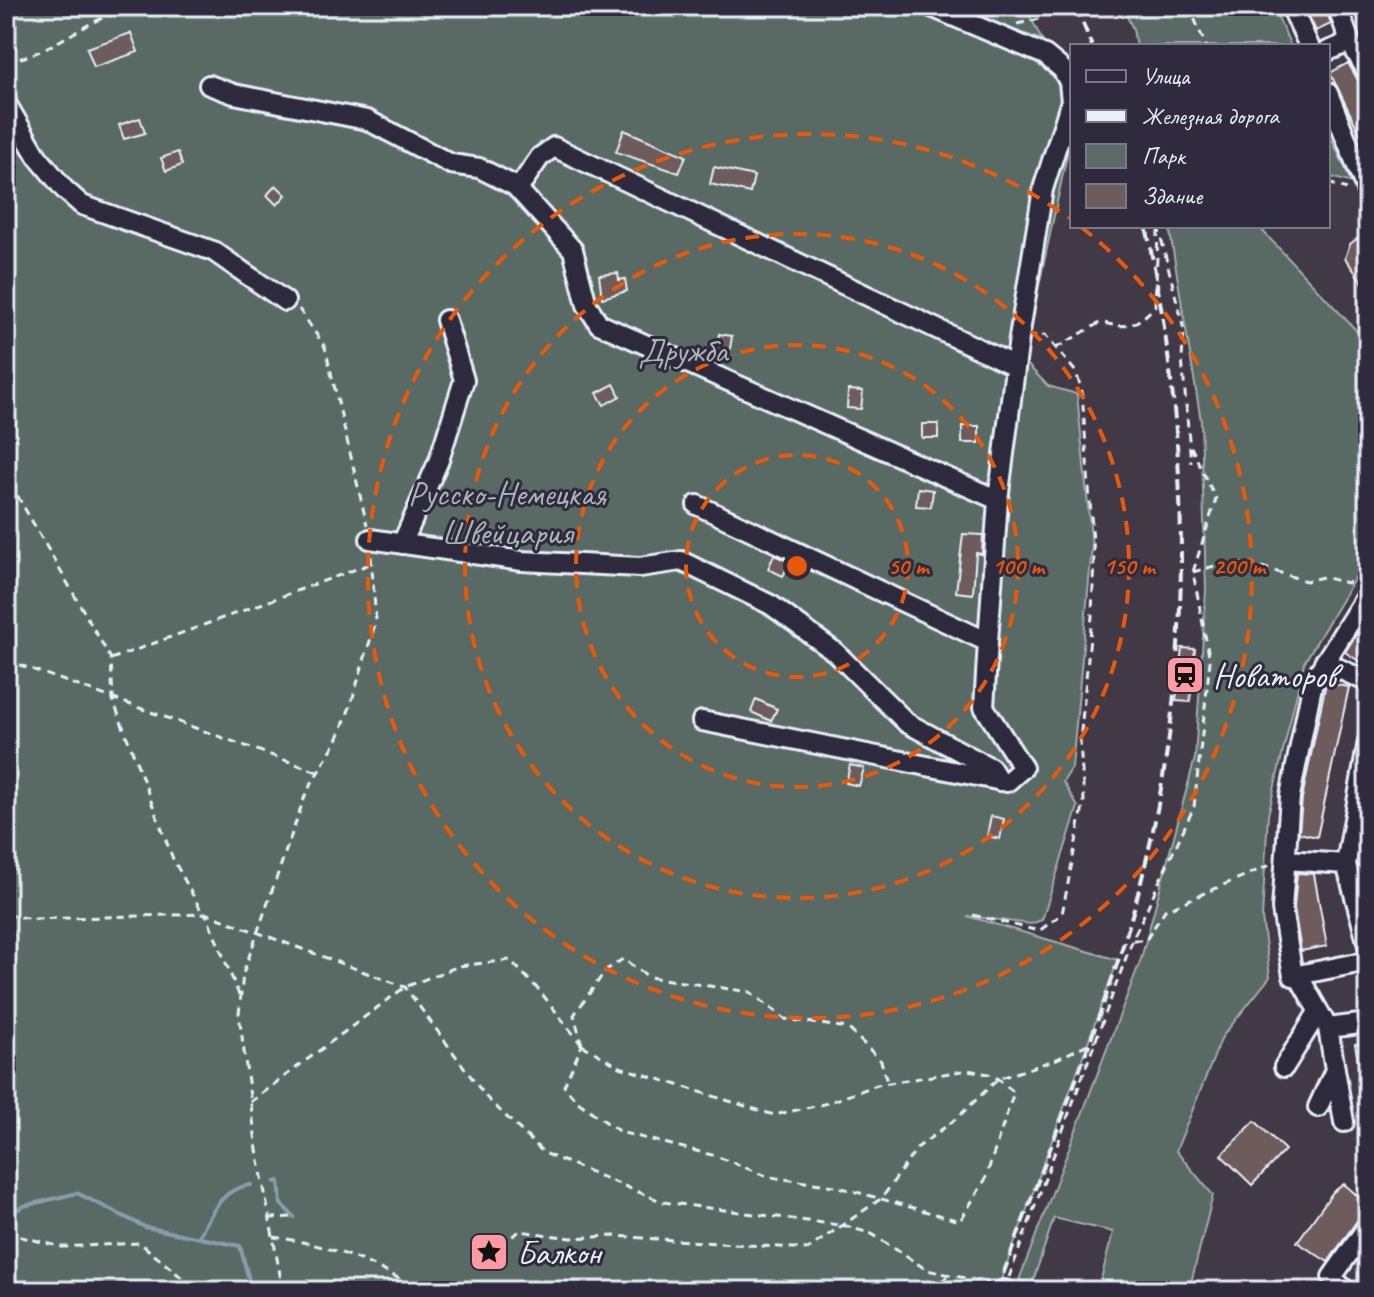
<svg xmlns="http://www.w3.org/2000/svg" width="1374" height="1297" viewBox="0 0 1374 1297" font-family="Caveat,sans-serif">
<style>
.green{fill:#596b64;stroke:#a0aeae;stroke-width:2}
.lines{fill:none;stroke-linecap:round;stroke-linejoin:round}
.stream{stroke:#8a9cab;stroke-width:4}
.building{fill:#6e5b5b;stroke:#e8f1f8;stroke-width:2}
.minor-casing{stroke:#e8f1f8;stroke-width:24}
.path{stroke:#e8f1f8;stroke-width:3;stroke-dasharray:8 6;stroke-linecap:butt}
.minor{stroke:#2f2a3d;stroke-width:18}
.rail{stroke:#e8f1f8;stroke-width:4;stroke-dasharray:12 6;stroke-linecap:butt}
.ring{fill:none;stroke:#e8590c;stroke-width:4;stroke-dasharray:14 10}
.labels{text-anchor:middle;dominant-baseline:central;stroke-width:6;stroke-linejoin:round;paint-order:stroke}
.park-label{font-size:34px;fill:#a8b5b5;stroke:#2f2a3d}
.poi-label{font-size:34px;fill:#e8f1f8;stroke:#2f2a3d;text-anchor:start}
.centre{fill:#e8590c;stroke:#2f2a3d;stroke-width:4}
.ring-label{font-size:24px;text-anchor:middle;font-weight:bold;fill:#e8590c;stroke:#2f2a3d;stroke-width:6;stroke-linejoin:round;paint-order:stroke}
</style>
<rect width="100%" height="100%" fill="#423946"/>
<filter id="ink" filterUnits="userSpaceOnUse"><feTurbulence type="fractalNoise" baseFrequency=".0125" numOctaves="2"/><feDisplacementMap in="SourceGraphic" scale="16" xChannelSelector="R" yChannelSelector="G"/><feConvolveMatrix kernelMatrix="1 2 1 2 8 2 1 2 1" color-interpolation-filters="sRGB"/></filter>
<g filter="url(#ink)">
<path class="green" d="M6,6h910l91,37 65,46v43l-49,228 25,26 29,8 15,153 -20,221 -9,14 15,25 -36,113 -11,4 -64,-8 151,44 -121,331h-991z
M946,6h79l17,34z
M1122,6h151l18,40h-155l-3,-17z
M1328,131l24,52 -24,-7z
M1169,226h89l110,117v213l-64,107 -36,152 -6,103 8,59 -48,60 -46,114 37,44 -24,96h-91l15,-59 -59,-14 -22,66 -13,-4 122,-321 54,-201 11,-168 -5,-169z"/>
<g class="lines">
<path class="stream" d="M275,1182l4,-1 2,23 13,13
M6,1215l18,-9 53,-13 68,34 95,19 12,45
M200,1235c12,-23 22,-47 51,-50"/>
</g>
<path class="building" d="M1304,6h21l6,18 -15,7z
M131,33l7,19 -44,15 -7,-19z
M1348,63l10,17 10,7v63l-38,-77z
M140,118l5,15 -21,6 -5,-14z
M624,130l62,26 -7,17 -63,-21z
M178,152l4,13 -16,6 -5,-13z
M714,167l40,9 -4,17 -40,-9z
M276,185l10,10 -9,10 -10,-10z
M1358,238h10v52l-23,-32 5,-14z
M618,273l1,7 6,-1 2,12 -25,7 -3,-23z
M719,334l13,2 -3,20 -13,-3z
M614,384l6,12 -16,9 -7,-12z
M848,390l15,1 -2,18 -14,-1z
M922,424h16v14h-16z
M962,426h17v17h-17z
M918,488l15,2 -2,17 -15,-1z
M963,534l20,1 -1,19 -6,-1 -3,41 -17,-2z
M774,555l16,7 -7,14 -15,-7z
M1368,616v51l-23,-15z
M1182,648l13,1 -5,53 -14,-1z
M1326,683l23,4 -32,150 -18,-4 3,-35z
M756,699l21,10 -6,12 -20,-9z
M850,765l14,3 -5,18 -13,-3z
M991,816l13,3 -4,20 -13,-3z
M1297,873l17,1 13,72 -26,5 -7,-43z
M1368,1042v40l-6,1 -7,-39z
M1255,1121l30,29 -33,35 -31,-30z
M1344,1184l24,21 -40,57 -31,-20 36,-50z"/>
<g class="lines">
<g class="minor-casing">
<path id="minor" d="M1291,6l18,40
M1337,6l13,36 18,31
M1328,51l22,-9
M209,85l25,9 133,26 84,44 28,4 36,18 58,64 14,55 12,19 399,176
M1328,93l40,101
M6,103l31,53 27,33 18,16 131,46 72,50
M518,189l22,-32 14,-10 461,219
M697,505l291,137
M370,539l152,22 118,6 41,-6 90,44 64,47 72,71 84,45 8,13
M402,544l37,-84 25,-80 -18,-60
M1368,593l-55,88 -23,115 -8,113 11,67 75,-15
M1324,662l44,20
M702,721l305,61 16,-14 -39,-61 4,-65 10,-142 21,-162 24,-149 28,-88 -2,-19 -7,-13 -17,-14 -116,-49
M1368,741l-22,123 22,81
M1286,860l60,4
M1298,975l30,53 40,-5
M1328,1028l16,94
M1284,1067l34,-55
M1318,1107l17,-37
M1004,1290l3,1
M1346,1291l-14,-14 36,-51"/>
</g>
<path class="path" d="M161,6h23
M1189,6l17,40
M1356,17l10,-11
M1017,24l22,-5 5,-13
M6,62c49,-9 84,-48 134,-56
M1328,183l19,6
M1158,226l26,104 -2,28 9,105
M299,309l26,38 42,178
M1056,348l45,-26c25,8 37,3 54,-16l3,-74
M6,470l7,18 98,171 2,41 60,159 29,53 203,75 81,110 58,56 119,49 183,24 26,8 55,36 62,13
M1193,572l25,-7 31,-2 57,18 17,-4 24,6 9,-3
M111,659l259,-95
M6,660l312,112
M6,915l28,4 172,-5 33,81
M973,915l66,16 23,-17 22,-113 -4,-59 12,-126 2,-61 -12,-163 -6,-20 -31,-37 -12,1
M1135,934l59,-127 16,-146 -17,-89 23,-73 -25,-52
M1133,940h13l19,-30 105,-45
M582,1045l38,22 154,48 50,-11 53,-19 91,-15 25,5 21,17 -29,88 -25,41 -125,-35 -66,-9 -53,-21 -96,-24 -42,-30 -14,-16z
M582,1045l-8,-30 32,-45 17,-11 26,18 101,15 35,27 63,9 33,33 6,21
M250,1102l155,-115 54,-21 51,-6 29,30 42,54
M269,1218l25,-1
M6,1233l56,14 78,-4 58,48
M273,1237c55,7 101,26 148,54
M489,1252l31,-21 51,7 43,-2 194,13 74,-51 35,-50 40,-30 41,-39 59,-20 39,-19
M1009,1277l126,-344
M283,1291l-26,-141 -18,-136 4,-40 63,-181 32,-55 12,-31 26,-86 -5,-65
M901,1291l33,-4 14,-11"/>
<use href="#minor" class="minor"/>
<path class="rail" d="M1076,6l16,40
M997,1291c40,-110 84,-219 121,-330 78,-238 79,-492 28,-735"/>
</g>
</g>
<g class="ring">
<circle cx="797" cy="566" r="111"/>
<circle cx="797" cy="566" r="221"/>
<circle cx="797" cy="566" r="332"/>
<path d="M1081 227A442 442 0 1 1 1069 218"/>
</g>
<defs>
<g id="station-square" transform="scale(2)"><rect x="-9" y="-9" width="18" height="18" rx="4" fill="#ff9aa2" stroke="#2f2a3d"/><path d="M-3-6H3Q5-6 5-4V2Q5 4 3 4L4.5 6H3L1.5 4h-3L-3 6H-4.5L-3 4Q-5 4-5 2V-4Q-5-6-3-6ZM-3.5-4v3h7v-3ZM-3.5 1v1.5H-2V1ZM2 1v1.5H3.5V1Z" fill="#111"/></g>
<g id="sight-square" transform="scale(2)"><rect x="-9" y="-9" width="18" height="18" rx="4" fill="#ff9aa2" stroke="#2f2a3d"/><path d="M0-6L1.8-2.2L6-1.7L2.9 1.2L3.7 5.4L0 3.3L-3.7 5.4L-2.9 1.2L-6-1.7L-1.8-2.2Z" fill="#111"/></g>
</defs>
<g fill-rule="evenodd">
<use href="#station-square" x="1185" y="675"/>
<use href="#sight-square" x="489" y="1252"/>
</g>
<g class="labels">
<g class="park-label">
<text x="683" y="350">Дружба</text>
<text x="507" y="493">Русско-Немецкая<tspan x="507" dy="39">Швейцария</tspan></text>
</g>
<g class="poi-label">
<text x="1213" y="675">Новаторов</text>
<text x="517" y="1252">Балкон</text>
</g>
</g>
<circle cx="797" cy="566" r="12" class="centre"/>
<g class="ring-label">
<text x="908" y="574">50 m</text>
<text x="1018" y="574">100 m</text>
<text x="1129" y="574">150 m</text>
<text x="1239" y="574">200 m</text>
</g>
<rect width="1374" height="1297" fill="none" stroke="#2f2a3d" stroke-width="32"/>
<rect x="16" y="16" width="1342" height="1265" fill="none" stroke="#e8f1f8" stroke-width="3" filter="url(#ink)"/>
<rect x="1070" y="44" width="260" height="184" fill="#2f2a3d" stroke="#797a88" stroke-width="2"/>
<rect x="1086" y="70" width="40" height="12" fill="#2f2a3d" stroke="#797a88" stroke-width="2"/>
<text x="1142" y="84" font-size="24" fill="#e8f1f8">Улица</text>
<rect x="1086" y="110" width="40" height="12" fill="#e8f1f8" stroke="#797a88" stroke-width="2"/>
<text x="1142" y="124" font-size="24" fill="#e8f1f8">Железная дорога</text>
<rect x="1086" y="144" width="40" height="24" fill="#596b64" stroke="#797a88" stroke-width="2"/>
<text x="1142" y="164" font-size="24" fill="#e8f1f8">Парк</text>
<rect x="1086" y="184" width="40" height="24" fill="#6e5b5b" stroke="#797a88" stroke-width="2"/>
<text x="1142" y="204" font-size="24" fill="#e8f1f8">Здание</text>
</svg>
